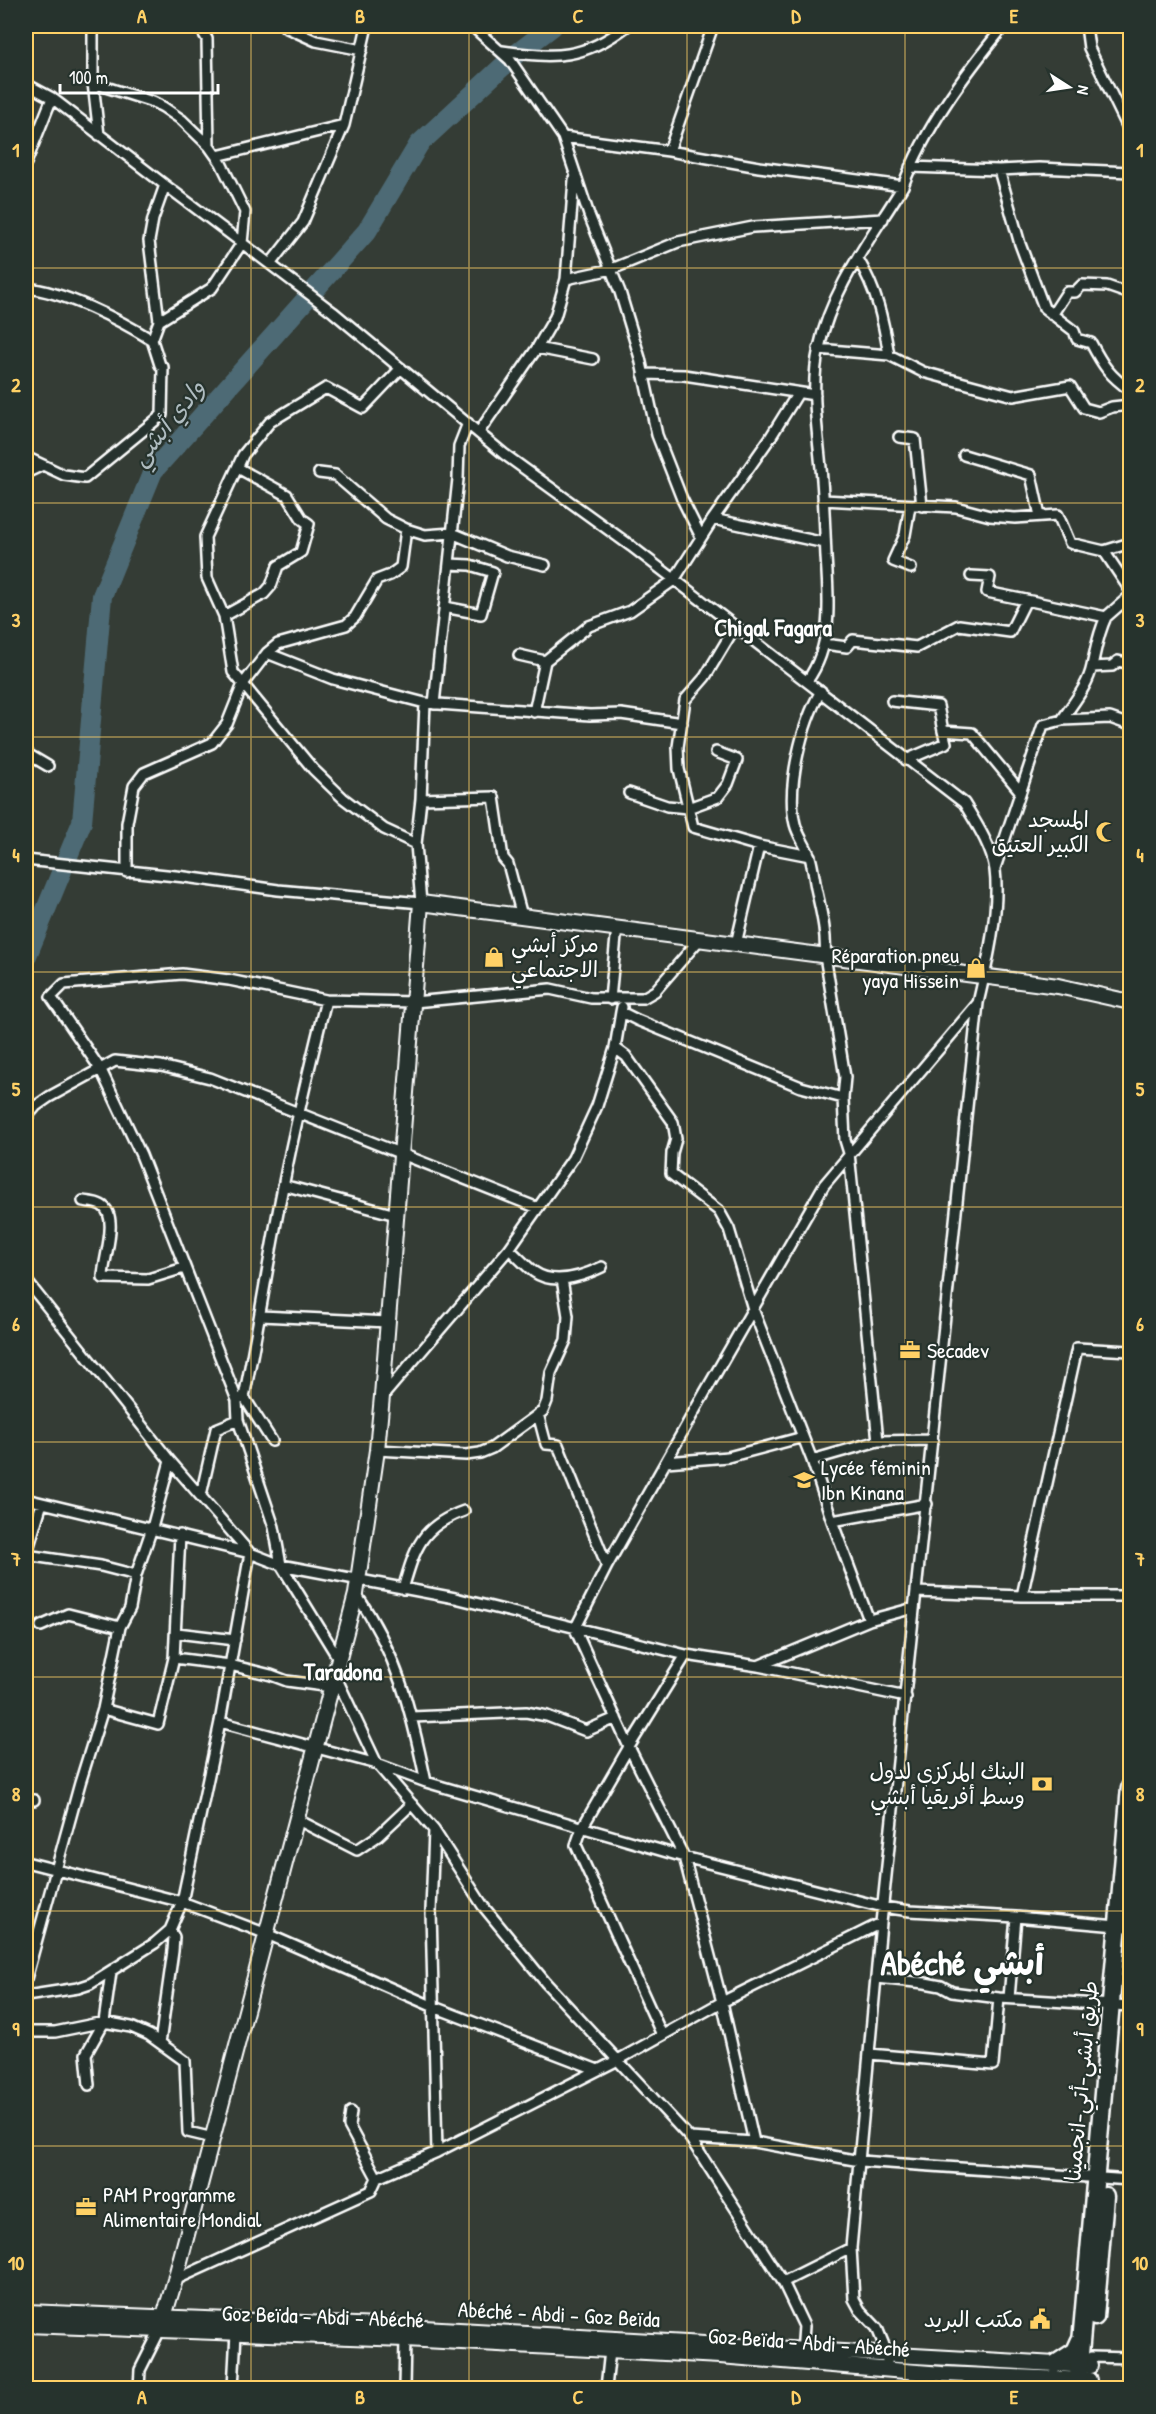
<svg xmlns="http://www.w3.org/2000/svg" width="1156" height="2414" viewBox="0 0 1156 2414" font-family="'Patrick Hand','Playpen Sans Arabic',sans-serif">
<style>
.lines{fill:none;stroke-linecap:round;stroke-linejoin:round}
.river{stroke:#4e6a74;stroke-width:20}
.street-casing{stroke:#fff;stroke-width:14}
.secondary-casing{stroke:#fff;stroke-width:18}
.highway-casing{stroke:#fff;stroke-width:21}
.street{stroke:#26332d;stroke-width:9}
.secondary{stroke:#26332d;stroke-width:14}
.highway{stroke:#26332d;stroke-width:16}
.grid{fill:none;stroke:#ffd166;stroke-width:1.5;stroke-opacity:0.55}
.labels{text-anchor:middle;dominant-baseline:central;stroke-width:4.5;stroke-linejoin:round;paint-order:stroke}
.poi-label{font-size:22px;fill:#fff;stroke:#26332d;text-anchor:end}
.street-label{font-size:22px;fill:#fff;stroke:#26332d}
.water-label{font-size:24px;font-style:italic;fill:#afbcc0;stroke:#26332d}
.neighbourhood-label{font-size:24px;font-weight:bold;fill:#fff;stroke:#26332d}
.town-label{font-size:34px;font-weight:bold;fill:#fff;stroke:#26332d}
.neatline{fill:none;stroke:#ffd166;stroke-width:2}
.grid-label{font-size:20px;text-anchor:middle;font-weight:bold;fill:#ffd166}
</style>
<rect width="100%" height="100%" fill="#343c35"/>
<filter id="ink" filterUnits="userSpaceOnUse"><feTurbulence type="fractalNoise" baseFrequency=".0167" numOctaves="2"/><feDisplacementMap in="SourceGraphic" scale="12" xChannelSelector="R" yChannelSelector="G"/><feConvolveMatrix kernelMatrix="1 2 1 2 8 2 1 2 1" color-interpolation-filters="sRGB"/></filter>
<g filter="url(#ink)">
<g class="lines">
<path class="river" d="M26,958l56,-136 20,-226 51,-125 214,-240 52,-87 96,-89 38,-29"/>
<g class="street-casing">
<path id="street" d="M93,26v57l6,52
M199,26l8,13 2,107
M472,26l38,34 53,77
M1086,26l3,22 41,84
M285,27l31,14 46,9
M502,51c53,8 82,8 125,-25
M93,83l60,19 10,5 19,13 27,26 12,17 24,49 -3,31
M26,84l26,14
M669,151l44,-125
M217,156l127,-31
M26,163l26,-65 113,87
M910,167l89,3 21,74 24,64 30,23 3,8 14,4c12,23 19,33 39,47
M999,170l40,-2 91,4
M858,259c19,32 25,60 31,96
M271,263l32,-41 41,-97 23,-99
M566,279l8,-99
M26,288c37,3 94,32 126,52
M1052,315l15,-23h8l7,-7 25,1 23,8
M159,321l-10,-80 4,-22 12,-34 77,58
M537,348l56,11
M818,349l71,6 34,17 90,24 57,-10 14,22 15,4 13,-5 18,-2
M401,368l-38,40 -37,-20 -56,34 -27,33 -38,82 2,41 17,38 9,56 80,97 30,29 41,31 32,15
M643,374l41,1 131,20
M479,432l58,-84 18,-31 11,-38 46,-10 66,-27 75,-15 130,-8
M899,437l16,2 7,67
M964,455l67,20 9,41
M26,457l17,8
M26,473l17,-8 21,10 21,3 77,-63 1,-48 -3,-2 -8,-25 7,-19 53,-33 30,-45 91,69 171,142 127,92 333,257c12,20 28,44 31,67 5,39 -8,95 -17,133l-154,182 -120,209 -97,172 -32,63 54,118 55,110 38,145 32,140
M319,473l16,2 51,44 20,10 19,6 27,-2 55,23 38,9
M823,500l133,7 34,9 25,2 43,-3 12,28 34,8 26,-8
M910,506l-5,29 -12,26 18,7
M713,519l112,24
M701,537l-19,-38 -25,-64 -17,-77 -20,-66 -31,-77 -26,-78 106,14 90,16 144,19
M1104,551l26,39
M971,576l19,1 -3,15 39,8
M444,607l37,7 12,-42 -23,-7 -21,-1
M224,616l40,-22 7,-8 7,-20 23,-14 8,-28 -7,-5 -15,-24 -49,-27
M735,627l-30,50 -20,23 -7,47 1,22 14,58 66,19 51,10
M824,644l23,3 6,-7 64,7 42,-22 51,7 16,-32 80,17 24,-21
M267,653l66,26 92,24 165,12 31,-1 61,9
M519,655l26,6
M1092,667l20,-1 6,-5 12,3
M807,681c26,-35 22,-82 19,-124 -1,-26 -2,-52 -4,-77 -3,-44 -13,-89 -3,-132 12,-59 53,-111 84,-162 22,-59 62,-112 101,-160
M821,691c-19,32 -35,96 -26,133 3,12 11,21 15,33 3,10 4,21 6,31 5,23 11,45 9,68l20,121 -2,21 2,42 4,13 29,288 55,-1
M892,701l46,5 5,25
M434,704l24,-225 1,-33 9,-23
M534,712l11,-51 44,-35 41,-15 44,-31 39,-61 57,-81 28,-45
M1062,720l48,-2 20,7
M26,753l22,13
M906,760l40,-17 -3,-12 29,2 48,58
M629,793l38,13 21,2 30,-11 10,-13 9,-24 -21,-8
M421,799l73,-2 9,61 5,6 14,52
M26,860l159,17 93,13 143,13 -5,-59 5,-45 4,-96
M995,868l48,-143 19,-5c11,-17 26,-34 30,-54 4,-18 6,-32 14,-49
M127,872v-49l7,-37 10,-13 68,-30 15,-19 16,-40 24,-31 11,-9 68,-19 9,-8 22,-37 13,-5 11,-8 5,-38
M736,944l23,-98
M610,999l7,-72
M622,1007l-1,5 16,8 164,67 42,11
M615,1048l11,8 47,66 3,17 -4,14 -1,21 48,37 10,18 24,80 59,151 20,61 37,99
M26,1118l10,-12 13,-9 66,-36 46,5 49,12 328,130
M283,1185l113,30
M83,1201c5,1 13,1 18,4 20,10 1,58 2,73l45,1 36,-11
M509,1249c9,8 16,16 25,23 20,14 49,4 68,-5
M26,1280l144,181 80,92 -30,169 -38,180 -12,28 -15,13 -65,41 -12,4 -52,8
M261,1316l127,6
M383,1396l126,-147 64,-91 24,-52 18,-58 6,-36
M244,1397l28,44
M237,1400l7,-3c15,-71 25,-143 40,-215 12,-61 27,-122 42,-182
M538,1414l8,30 12,1 49,121
M377,1450l89,5 14,-2 12,-5 51,-37 4,-10 4,-28 15,-33 2,-24 -6,-37
M812,1460l66,-19
M666,1462l62,-5 75,-20
M201,1495l15,-66 22,-9
M26,1499l224,54 31,12 174,33 231,57 72,11 148,31
M832,1521l95,-17
M26,1555l75,11 35,9
M26,1556l16,-53
M403,1589c12,-41 18,-63 61,-78
M916,1592l106,4h108
M356,1594c42,61 55,116 70,188
M1022,1596l55,-248 53,3
M41,1626l27,-12 52,13
M177,1633l58,7
M174,1658l56,7 41,10 16,6 44,6
M338,1658l-57,-93 -7,-38 -36,-107 -1,-20 -96,-245 -40,-85 -50,-73 13,-13 118,-10 47,6 97,20 88,2 136,-13 41,9h52l12,-7 45,-52
M758,1666l111,-46 45,-12
M335,1675l42,89 57,66 49,76 63,77 144,155 93,144 21,44 -2,28
M103,1709l55,15 16,-66 6,-123
M412,1717l114,-5 21,4 39,15 30,-13
M220,1722l157,42 49,18 258,75 199,50 27,4 106,6 112,10
M26,1800h8
M296,1819l61,31 21,-14 34,-32
M434,1830l-3,81 6,241
M26,1862l156,40 85,32 167,73 164,63
M877,1978l48,5 16,3 11,6 47,6 131,8
M26,1979l54,-196 23,-74 17,-82 10,-19 6,-33 16,-47 18,-67
M1009,1998l7,-81
M26,2032h29l49,-10 27,5 18,8 36,26 3,71 25,6
M662,2035l-86,-190 6,-17 47,-81 57,-92
M160,2043l13,-92 1,-14 -4,-7
M870,2054l123,11 6,-67
M89,2085l-3,-31 18,-32 7,-50
M351,2112l-2,14 28,52
M690,2138l64,4 106,19 270,19
M175,2280l196,-89 6,-13 60,-26 181,-92 104,-58 159,-79
M783,2282l68,-34
M1091,2357l39,1
M886,2368l2,-13 -11,-27 -17,-18 -6,-11 -3,-51 30,-325 97,-920
M139,2388l1,-18 20,-40
M233,2388l3,-55
M404,2388l1,-49
M606,2388l4,-38"/>
</g>
<g class="secondary-casing">
<path id="secondary" d="M26,2312l380,15 684,39
M26,2325l379,14 315,17 222,18 147,6
M160,2330l15,-50 181,-686 21,-144 5,-54 39,-493 637,83 72,16"/>
</g>
<g class="highway-casing">
<path id="highway" d="M1095,2317l10,-121
M1055,2364l20,-13 5,-11
M1054,2378l16,10
M1077,2388l53,-601"/>
</g>
<use href="#street" class="street"/>
<use href="#secondary" class="secondary"/>
<use href="#highway" class="highway"/>
</g>
</g>
<path class="grid" d="M251,26v2362M469,26v2362M687,26v2362M905,26v2362M26,268h1104M26,503h1104M26,737h1104M26,972h1104M26,1207h1104M26,1442h1104M26,1677h1104M26,1911h1104M26,2146h1104"/>
<defs>
<g id="mosque-bare" transform="scale(1.62)"><path d="M3.5-4.9A6 6 0 1 0 3.5 4.9A5 5 0 1 1 3.5-4.9Z" fill="#ffd166" stroke="#26332d" stroke-width="2.5" paint-order="stroke"/></g>
<g id="shop-bare" transform="scale(1.62)"><path d="M-5-2.5h2.3a2.7 3.5 0 0 1 5.4 0H5L5.5 6h-11ZM-1.5-2.5h3a1.5 2.3 0 0 0-3 0Z" fill="#ffd166" stroke="#26332d" stroke-width="2.5" paint-order="stroke"/></g>
<g id="office-bare" transform="scale(1.62)"><path d="M-6-3h4V-5.5h4V-3h4V5H-6ZM-1-4.5V-3h2v-1.5ZM-6 0V1H6V0Z" fill="#ffd166" stroke="#26332d" stroke-width="2.5" paint-order="stroke"/></g>
<g id="school-bare" transform="scale(1.62)"><path d="M0-5L7-2L0 1L-7-2ZM-4 1L0 2.5L4 1V4Q0 6-4 4Z" fill="#ffd166" stroke="#26332d" stroke-width="2.5" paint-order="stroke"/></g>
<g id="bank-bare" transform="scale(1.62)"><path d="M-6-4H6V4H-6ZM0-2.3a2.3 2.3 0 1 0 0 4.6a2.3 2.3 0 1 0 0-4.6Z" fill="#ffd166" stroke="#26332d" stroke-width="2.5" paint-order="stroke"/></g>
<g id="civic-bare" transform="scale(1.62)"><path d="M-.6-6.5H3V-4.5H.6V-3L4-1V1h2V6H-6V1h2V-1L-.6-3ZM-1.2 2.5V6h2.4V2.5Z" fill="#ffd166" stroke="#26332d" stroke-width="2.5" paint-order="stroke"/></g>
</defs>
<g fill-rule="evenodd">
<use href="#mosque-bare" x="1106" y="832"/>
<use href="#shop-bare" x="494" y="957"/>
<use href="#shop-bare" x="976" y="968"/>
<use href="#office-bare" x="910" y="1350"/>
<use href="#school-bare" x="804" y="1480"/>
<use href="#bank-bare" x="1042" y="1784"/>
<use href="#office-bare" x="86" y="2207"/>
<use href="#civic-bare" x="1040" y="2319"/>
</g>
<g class="labels">
<g class="poi-label">
<text x="1089" y="819">المسجد<tspan x="1089" dy="25">الكبير العتيق</tspan></text>
<text x="511" y="944" text-anchor="start">مركز أبشي<tspan x="511" dy="25">الاجتماعي</tspan></text>
<text x="959" y="955">Réparation pneu<tspan x="959" dy="25">yaya Hissein</tspan></text>
<text x="927" y="1350" text-anchor="start">Secadev</text>
<text x="821" y="1467" text-anchor="start">Lycée féminin<tspan x="821" dy="25">Ibn Kinana</tspan></text>
<text x="1025" y="1771">البنك المركزي لدول<tspan x="1025" dy="25">وسط أفريقيا أبشي</tspan></text>
<text x="103" y="2194" text-anchor="start">PAM Programme<tspan x="103" dy="25">Alimentaire Mondial</tspan></text>
<text x="1023" y="2319">مكتب البريد</text>
</g>
<g class="street-label">
<text transform="translate(1081 2081) rotate(-85)">طريق أبشي-أتي-انجمينا</text>
<text transform="translate(559 2314) rotate(3)">Abéché - Abdi - Goz Beïda</text>
<text transform="translate(323 2316) rotate(2)">Goz Beïda - Abdi - Abéché</text>
<text transform="translate(809 2342) rotate(4)">Goz Beïda - Abdi - Abéché</text>
</g>
<g class="water-label">
<text transform="translate(167 422) rotate(-51)">وادي أبشي</text>
</g>
<g class="neighbourhood-label">
<text x="773" y="627">Chigal Fagara</text>
<text x="343" y="1671">Taradona</text>
</g>
<g class="town-label">
<text x="962" y="1963">Abéché أبشي</text>
</g>
</g>
<rect width="1156" height="2414" fill="none" stroke="#26332d" stroke-width="66"/>
<g transform="translate(1069 87) rotate(102)" stroke="#26332d" stroke-width="4.5" paint-order="stroke">
<path d="M0-4.5L10 22L0 15L-10 22Z" fill="#ffffff"/>
<text y="-9" font-size="16" font-weight="bold" text-anchor="middle" fill="#ffffff">N</text>
</g>
<path d="M60 84v9h158v-9" fill="none" stroke="#ffffff" stroke-width="3"/>
<text x="69" y="84" font-size="18" fill="#ffffff" stroke="#26332d" stroke-width="4.5" paint-order="stroke">100 m</text>
<rect x="33" y="33" width="1090" height="2348" class="neatline"/>
<g class="grid-label">
<text x="142" y="23">A</text>
<text x="360" y="23">B</text>
<text x="578" y="23">C</text>
<text x="796" y="23">D</text>
<text x="1014" y="23">E</text>
<text x="16" y="157">1</text>
<text x="1140" y="157">1</text>
<text x="16" y="392">2</text>
<text x="1140" y="392">2</text>
<text x="16" y="627">3</text>
<text x="1140" y="627">3</text>
<text x="16" y="862">4</text>
<text x="1140" y="862">4</text>
<text x="16" y="1096">5</text>
<text x="1140" y="1096">5</text>
<text x="16" y="1331">6</text>
<text x="1140" y="1331">6</text>
<text x="16" y="1566">7</text>
<text x="1140" y="1566">7</text>
<text x="16" y="1801">8</text>
<text x="1140" y="1801">8</text>
<text x="16" y="2036">9</text>
<text x="1140" y="2036">9</text>
<text x="16" y="2270">10</text>
<text x="1140" y="2270">10</text>
<text x="142" y="2404">A</text>
<text x="360" y="2404">B</text>
<text x="578" y="2404">C</text>
<text x="796" y="2404">D</text>
<text x="1014" y="2404">E</text>
</g>
</svg>
